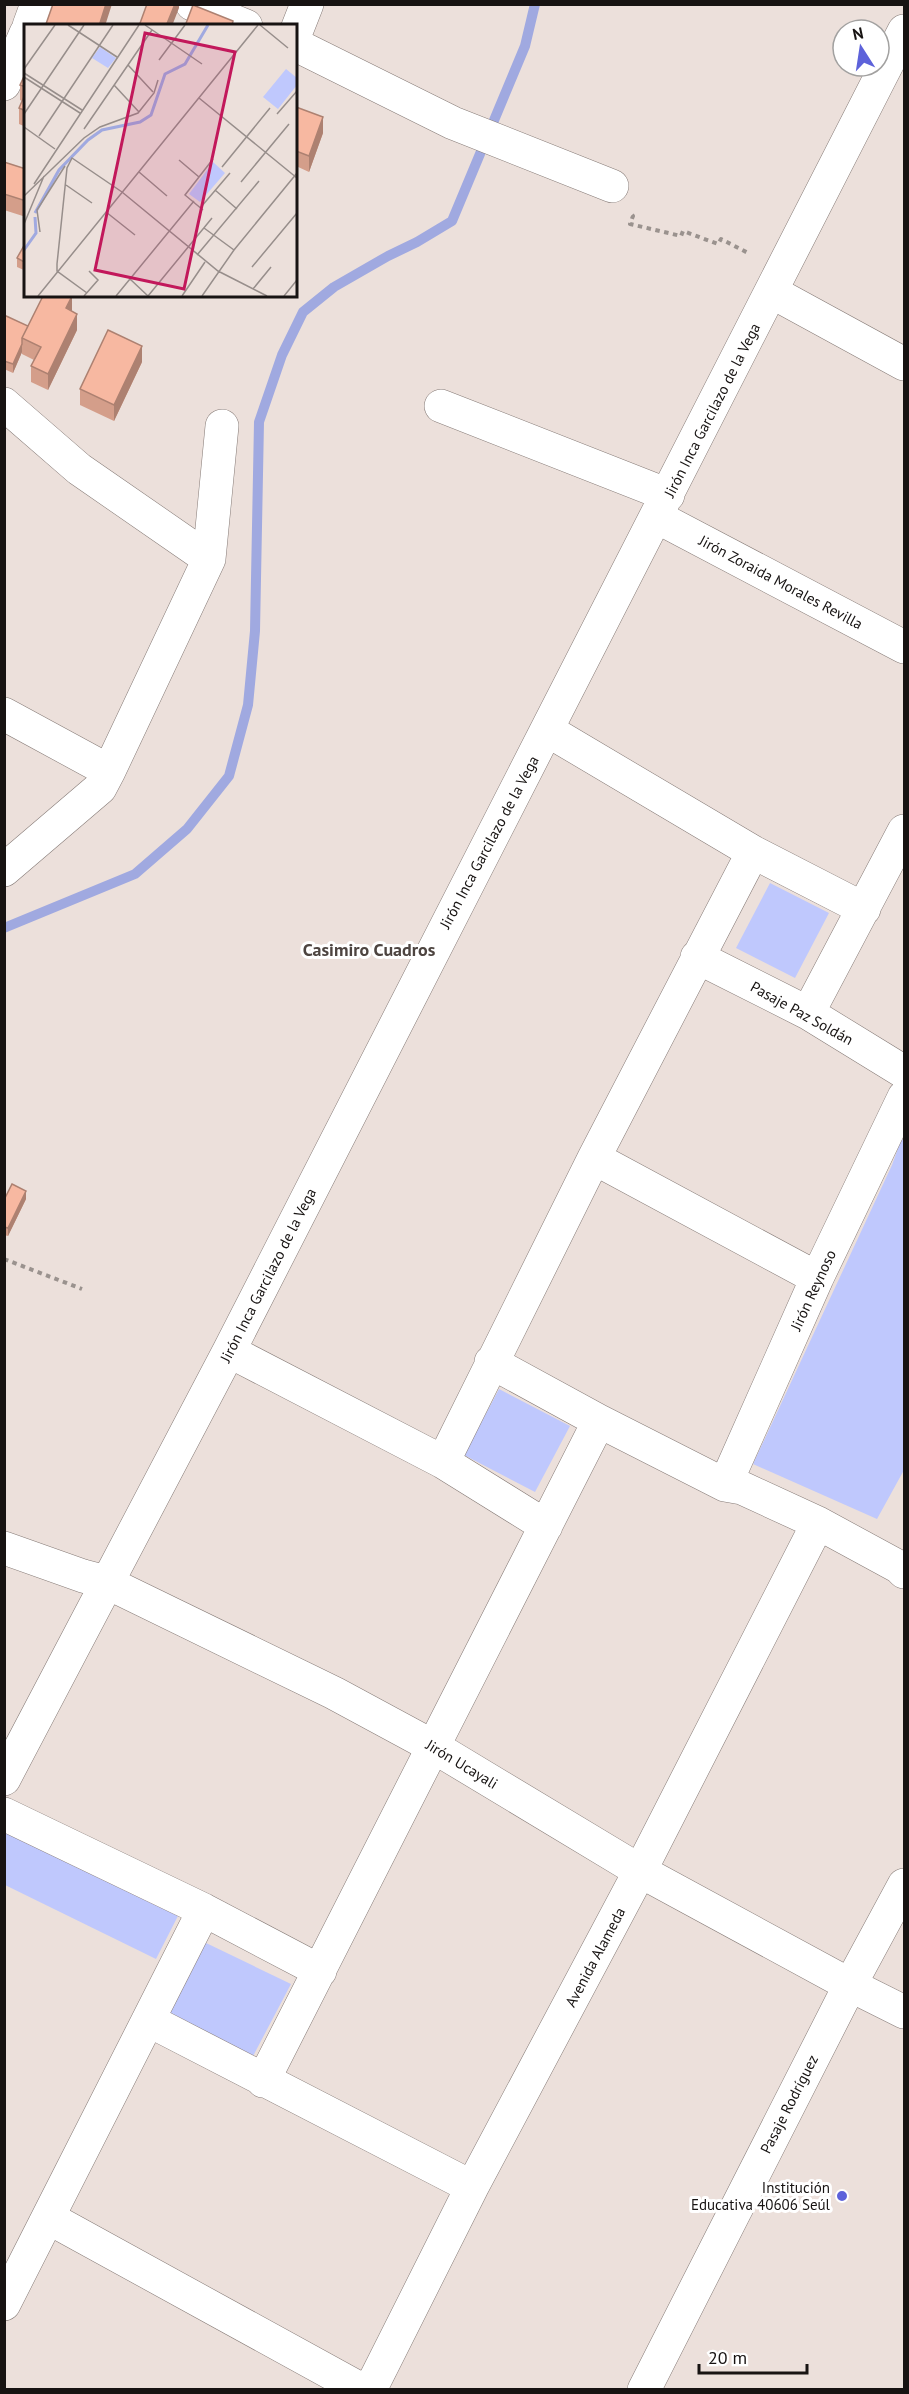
<svg xmlns="http://www.w3.org/2000/svg" width="909" height="2394" viewBox="0 0 909 2394" font-family="'PT Sans',sans-serif">
<style>
.green{fill:#bfc8fd}
.lines{fill:none;stroke-linecap:round;stroke-linejoin:round}
.stream{stroke:#a0a9e0;stroke-width:10}
.minor-casing{stroke:#867b77;stroke-width:34}
.path{stroke:#9a928e;stroke-width:4;stroke-dasharray:4.5 4.5;stroke-linecap:butt}
.minor{stroke:#fff;stroke-width:33}
.wall{fill:#d49e8a}
.shaded-wall{fill:#ad8171}
.building{fill:#f7b8a1;stroke:#ad8171;stroke-width:1.5}
.poi-dot{fill:#5d62da;stroke:#fff;stroke-width:2}
.labels{text-anchor:middle;dominant-baseline:central;stroke-width:6;stroke-linejoin:round;paint-order:stroke}
.street-label{font-size:15px;fill:#171312;stroke:#fff}
.poi-label{font-size:15px;fill:#171312;stroke:#fff;text-anchor:end}
.quarter-label{font-size:18px;font-weight:bold;fill:#4d4440;stroke:#fff}
.inset-river{fill:none;stroke:#a0a9e0;stroke-width:3}
.inset-road{fill:none;stroke:#978e8b;stroke-width:1.5}
.view{fill:#c2185b;fill-opacity:0.15;stroke:#c2185b;stroke-width:3}
.inset-edge{fill:none;stroke:#171312;stroke-width:3}
</style>
<rect width="100%" height="100%" fill="#ece0db"/>
<path class="green" d="M770,883l59,30 -34,65 -59,-30z
M904,1139v331l-27,49 -124,-55 139,-299 9,-25z
M499,1389l71,37 -35,66 -71,-37z
M7,1828l173,84 -24,47 -151,-74 -1,-52z
M204,1942l87,42 -39,74 -84,-44z"/>
<g class="lines">
<path class="stream" d="M4,928l131,-54 52,-45 42,-53 19,-71 7,-74 4,-209 23,-67 21,-43 31,-25 54,-31 29,-14 35,-21 73,-175 10,-42"/>
<g class="minor-casing">
<path id="minor" d="M192,4l54,22
M29,26l8,-22
M296,32l11,-28
M296,45l157,78 159,63
M4,84l22,-51
M772,292l132,72
M4,404l75,65 130,90
M441,406l227,89
M657,517l247,130
M4,714l105,57
M547,730l206,122 111,57
M4,870l96,-82 9,-17 100,-212 13,-133
M697,957l111,56 96,59
M808,1013l96,-182
M594,1158l223,120
M229,1351l214,111 103,64
M491,1362l108,59 126,64 17,3 76,35 81,44 5,5
M443,1462l151,-304 159,-306
M725,1485l92,-207 87,-181
M4,1548l79,28 23,6 228,111 100,54 206,124 210,114 54,27
M4,1779l225,-428 675,-1320
M4,1814l200,96 116,61
M150,2021l322,166
M263,2081l336,-660
M49,2218l313,172
M4,2304l200,-394
M370,2390l102,-203 168,-316 178,-348
M644,2390l206,-405 54,-100"/>
</g>
<path class="path" d="M632,215l1,1 -3,8 51,12 2,-5 35,13 3,-5 29,15
M4,1259l78,30"/>
<use href="#minor" class="minor"/>
</g>
<path class="wall" d="M26,72v55l-7,-3v-16l3,-7 -2,-1v-15z
M296,107l27,26 -14,39 -13,-6z
M4,162l22,7v48l-22,-7z
M26,242v29l-9,-4v-9z
M72,311l5,19 -29,60 -17,-8v-16l3,-6 -12,-6v-2l-9,21 -9,-4v-54l24,11z
M142,362l-28,59 -34,-16v-16z
M26,1199l-18,37 -4,-1v-35z"/>
<path class="shaded-wall" d="M106,4h6l-7,22h-6z
M175,4h4v4l-7,18h-6z
M323,117v16l-14,39v-16z
M72,296v15l-6,-3z
M77,314v16l-29,60v-16z
M22,344v8l-9,21v-9z
M142,346v16l-28,59v-16z
M26,1191v8l-18,37v-8z"/>
<path class="building" d="M53,4h53l-7,22h-50l-3,-2z
M147,4h28l-9,22h-27z
M193,5l40,16 -1,5h-47z
M26,72v15l-6,-2z
M26,92v19l-7,-3z
M296,107l27,10 -14,39 -13,-5z
M4,162l22,7v32l-22,-7z
M26,242v21l-9,-5z
M43,296h29l-6,12 11,6 -29,60 -17,-8 10,-19 -19,-9z
M4,315l24,11 -6,12v6l-9,20 -9,-3z
M108,330l34,16 -28,59 -34,-16z
M12,1184l14,7 -18,37 -4,-1v-27z"/>
<circle class="poi-dot" cx="842" cy="2196" r="6"/>
<g class="labels">
<g class="street-label">
<text transform="translate(712 410) rotate(-63)">Jirón Inca Garcilazo de la Vega</text>
<text transform="translate(781 582) rotate(28)">Jirón Zoraida Morales Revilla</text>
<text transform="translate(489 842) rotate(-62)">Jirón Inca Garcilazo de la Vega</text>
<text transform="translate(802 1013) rotate(29)">Pasaje Paz Soldán</text>
<text transform="translate(268 1275) rotate(-63)">Jirón Inca Garcilazo de la Vega</text>
<text transform="translate(813 1290) rotate(-65)">Jirón Reynoso</text>
<text transform="translate(462 1764) rotate(31)">Jirón Ucayali</text>
<text transform="translate(595 1957) rotate(-62)">Avenida Alameda</text>
<text transform="translate(789 2104) rotate(-63)">Pasaje Rodríguez</text>
</g>
<g class="poi-label">
<text x="830" y="2187">Institución<tspan x="830" dy="17">Educativa 40606 Seúl</tspan></text>
</g>
<g class="quarter-label">
<text x="369" y="949">Casimiro Cuadros</text>
</g>
</g>
<g transform="translate(24 24)">
<rect width="273" height="273" fill="#ece0db"/>
<path d="M76,23l16,11 -8,10 -16,-10zM262,45l11,9v7l-19,24 -15,-12zM189,138l12,11 -25,29 -11,-8z" fill="#bfc8fd"/>
<path class="inset-river" d="M11,189l24,-43 29,-30 14,-10 38,-8 11,-7 14,-41 20,-10 23,-39M0,226l12,-17 -1,-16"/>
<path class="inset-road" d="M44,1l49,32M121,1l57,39M236,1l28,23M135,36l26,-35M104,41l25,27M0,45l31,-44M0,49l58,37M0,53l56,36M90,61l25,27M175,74l98,80M0,90l60,-89M253,90l20,-23M0,103l31,22M60,105l68,-99M15,112l74,-111M155,136l20,17M198,143l48,-59M115,148l28,24M217,158l48,-58M10,160l105,-159M42,161l26,18M191,166l22,19M0,172l60,-58 16,-11 38,-14 16,-20 4,-13M177,183l29,-34M179,186l-18,-15 28,-36M82,188l29,23M0,200l20,-48M180,204l30,22M16,208l-3,-22 28,-44M173,231l62,-74M228,243l45,-54M106,255l18,17M229,265l18,-22M63,269l-30,-22v-7l10,-96 5,-10 50,34 96,79 49,25M14,272l220,-271M60,272l14,-16 -9,-9M92,272l78,-95M124,272l64,-78M158,272l23,-34M178,272l32,-46 63,-77M260,272l13,-16"/>
<path class="view" d="M121,9l90,19 -51,237 -89,-19z"/>
<rect width="273" height="273" class="inset-edge"/>
</g>
<rect width="909" height="2394" fill="none" stroke="#171312" stroke-width="12"/>
<g transform="translate(861 48) rotate(348)"><circle r="28" fill="#ffffff" stroke="#a2a1a0" stroke-width="1.5"/>
<path d="M0-4.5L10 22L0 15L-10 22Z" fill="#5d62da"/>
<text y="-9" font-size="16" font-weight="bold" text-anchor="middle" fill="#171312">N</text>
</g>
<path d="M699 2364v9h108v-9" fill="none" stroke="#171312" stroke-width="3"/>
<text x="708" y="2364" font-size="18" fill="#171312" stroke="#ffffff" stroke-width="4.5" paint-order="stroke">20 m</text>
</svg>
